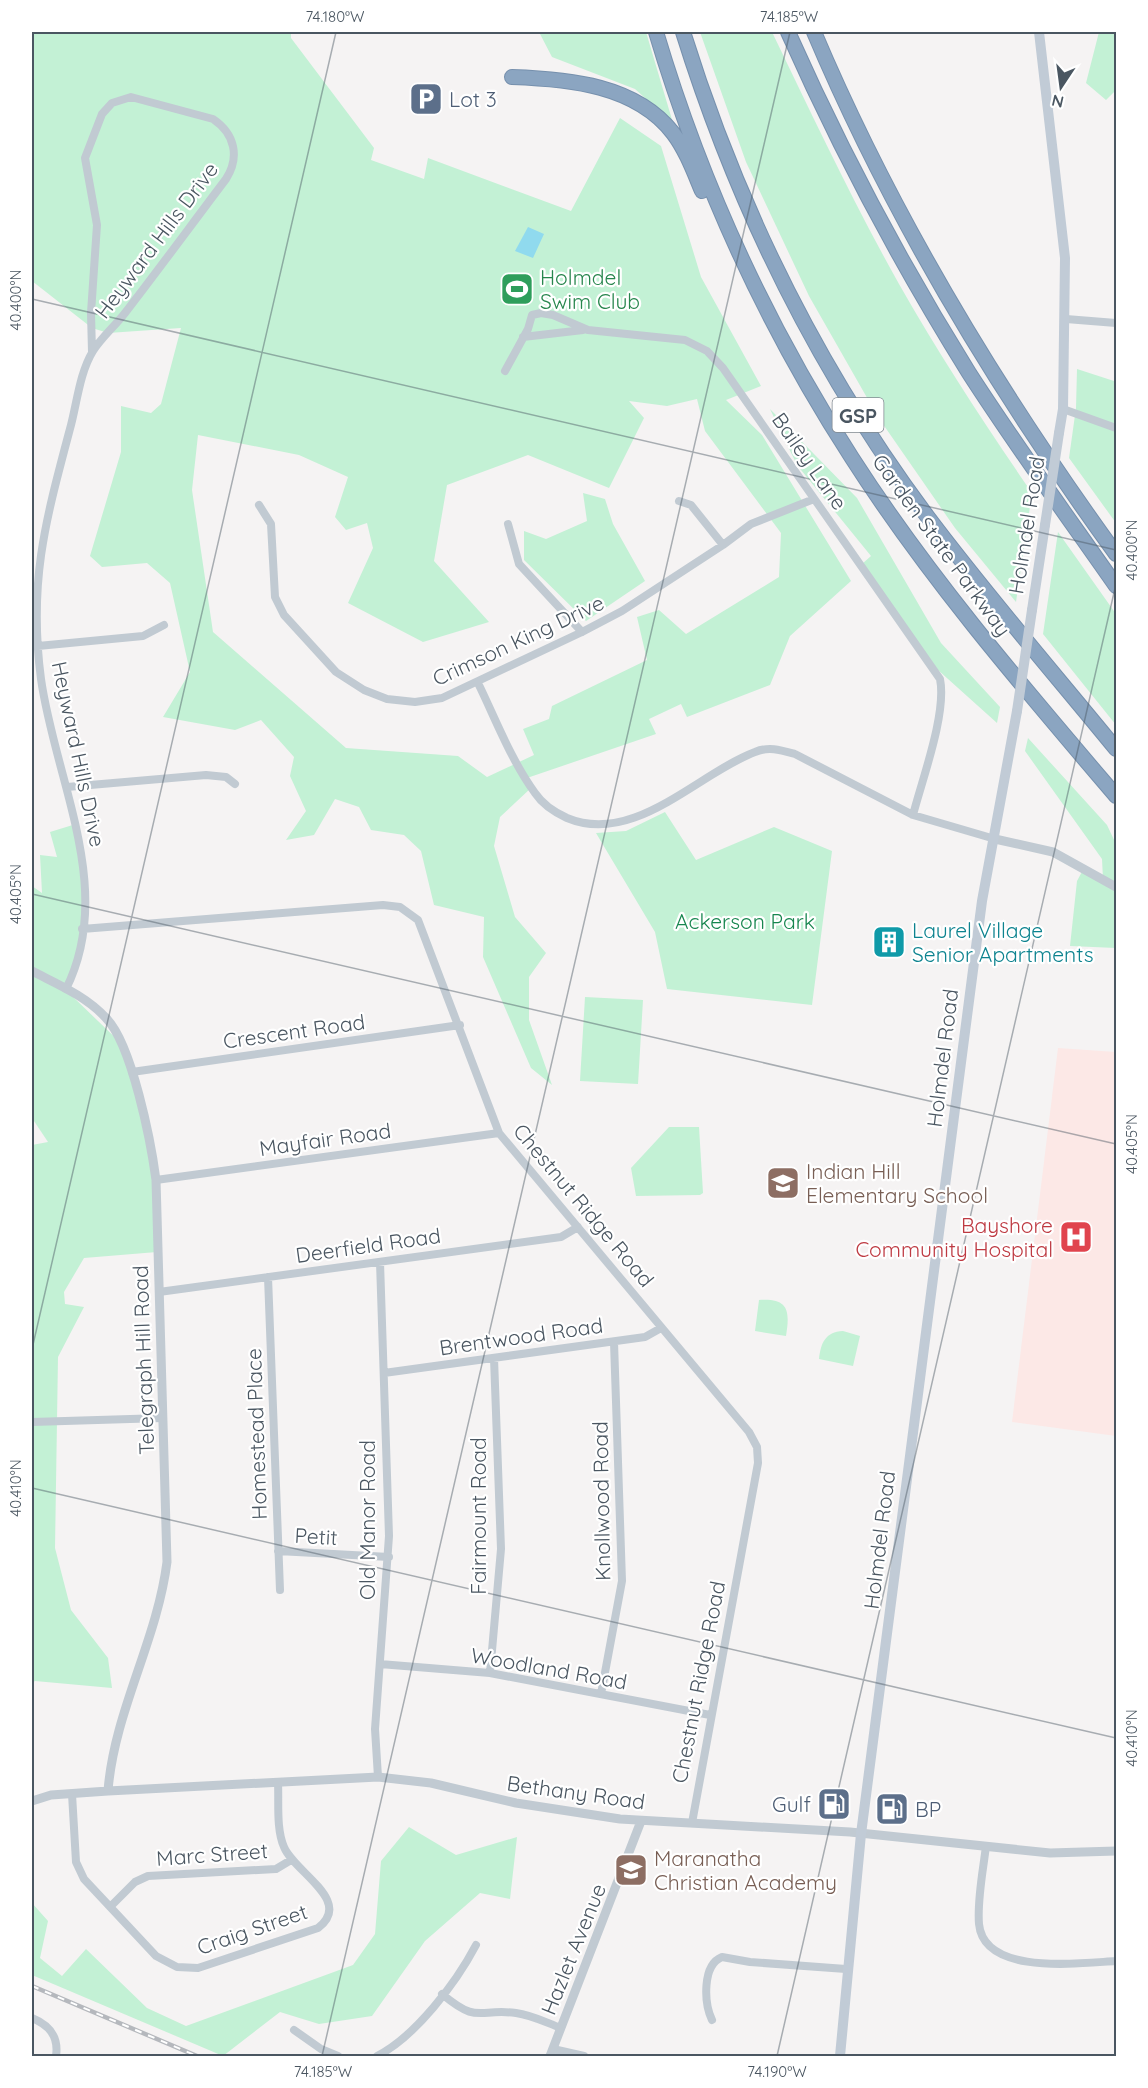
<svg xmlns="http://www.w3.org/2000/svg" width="1148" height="2088" viewBox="0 0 1148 2088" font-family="Quicksand,sans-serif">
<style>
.medical{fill:#fce8e6}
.green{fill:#c3f1d5;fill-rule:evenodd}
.water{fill:#90daee}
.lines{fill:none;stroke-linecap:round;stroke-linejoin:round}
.motorway-casing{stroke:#7690ad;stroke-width:16}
.minor{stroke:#c1cad2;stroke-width:8}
.tertiary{stroke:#c1cad2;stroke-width:9}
.secondary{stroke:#c1cbd6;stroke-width:10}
.motorway{stroke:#8ba5c1;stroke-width:14}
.rail-casing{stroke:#b5b8bd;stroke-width:4.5}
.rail{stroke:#fff;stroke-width:2;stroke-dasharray:7;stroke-linecap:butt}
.secondary-bridge{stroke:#c1cbd6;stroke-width:10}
.ticks{fill:none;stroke:#4a5661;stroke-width:1.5;stroke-opacity:0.45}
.labels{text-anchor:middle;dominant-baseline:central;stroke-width:4.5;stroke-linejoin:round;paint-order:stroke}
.shield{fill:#fff;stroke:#808990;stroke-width:1.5}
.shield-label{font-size:20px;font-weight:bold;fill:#4a5661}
.service-label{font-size:21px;fill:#4e5e75;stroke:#fff;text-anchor:start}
.street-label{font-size:21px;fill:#4a5661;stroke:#fff}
.leisure-label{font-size:21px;fill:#27864d;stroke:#fff;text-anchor:start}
.park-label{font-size:21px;fill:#17864f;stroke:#fff}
.culture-label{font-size:21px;fill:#0d838f;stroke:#fff;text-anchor:start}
.education-label{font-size:21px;fill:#785e54;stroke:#fff;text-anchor:start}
.health-label{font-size:21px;fill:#be3a42;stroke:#fff;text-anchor:end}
.neatline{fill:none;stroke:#4a5661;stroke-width:2}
.ticks-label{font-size:15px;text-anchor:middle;fill:#4a5661}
</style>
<rect width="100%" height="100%" fill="#f5f3f3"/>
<path class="medical" d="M1058,1048l58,4v384l-104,-14z"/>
<path class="green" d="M32,32h259v6l83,110 -3,12 53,19 4,-21 143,53 49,-93 41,28 40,131 60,109 -35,14 36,35 89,146 -61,55 -20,49 -83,32 -6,-13 -32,15 7,15 -129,44 4,10 -31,29 -6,29 21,71 31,36 -17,24v43l23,65 -21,-17 -48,-111 1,-40 -50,-12 -13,-54 -17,-16 -33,-5 -12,-23 -24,-8 -21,36 -28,5 20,-29 -16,-35 4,-19 -33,-37 -26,10 -72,-13 27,-45 -20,-89 -23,-20 -45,4 -12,-11 31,-104v-46l30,7 10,-9 20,-76 -73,5 -16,-5 -60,-47zM697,399l8,32 76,102 -2,44 -93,57 -27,-24 -22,7 10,43 -95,46 -3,13 -26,10 11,26 -47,22 -29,-21 -112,-8 -133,-116 -21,-142 6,-55 101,20 49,22 -13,40 11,13 21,-7 6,25 -25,55 75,39 66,-20 -55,-61 13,-76 81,-30 81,33 35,-70 -15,-17 38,5z
M539,32h107l27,91 -38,-34 -83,-32z
M700,32h72c41,85 81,170 127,252 41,72 86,141 133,209l-16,109 -61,-74 -77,-111 -69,-121 -63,-134z
M1099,32h17v58l-10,10 -20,-17z
M1077,369l37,12 2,-4v146l-47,-65 7,-50z
M770,409l87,89 84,145 59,64 -3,16 -59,-53 -76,-106 9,-8 -74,-91z
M583,493l22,6 8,25 32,57 -59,40 -62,-61v-29l22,8 41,-18z
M1058,532l58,82v111l-73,-91z
M1028,738l79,87 9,19v104l-46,-2 7,-65 7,-13 19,11 -1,-20 -77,-108z
M665,812l31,48 78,-33 58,24 -20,154 -145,-16 -12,-57 -59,-99 30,-2z
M76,824l9,84 -16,85 58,56 27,120 3,83 -73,6 -20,34 1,12 19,3 -26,50 -3,191 16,62 37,48 4,30 -77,-7 -3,2 2,-362 -2,-2v-174l16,-3 -16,-24v-232l10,7 -2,-38 17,2 -7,-25z
M585,997l58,3 -5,84 -58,-3z
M669,1127h30l4,66 -3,2 -64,1 -5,-28z
M759,1300c30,-2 31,11 27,36l-31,-5z
M843,1331l17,5 -7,30 -34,-7c2,-16 6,-27 24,-28z
M409,1827l47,28 61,-18 -7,62 -30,-6 -55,48 -53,75 -53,8 -39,-12 -57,44 -191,-81v-72l16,18 -8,37 22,18 24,-27 61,59 39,18 167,-61 22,-31 6,-73z"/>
<path class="water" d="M528,227l16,7 -11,24 -18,-7z"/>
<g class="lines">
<g class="motorway-casing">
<path id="motorway" d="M656,32c45,151 110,293 196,426 77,120 171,229 264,338
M683,32c54,173 135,338 244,484 60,80 126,156 189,233
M788,32c52,117 113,232 181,341 47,73 98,143 147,213
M814,32c79,187 183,358 302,522
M512,77c57,2 124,8 161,56 13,17 21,39 29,58"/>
</g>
<path class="minor" d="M1066,319l50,4
M523,337l60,-7
M505,371l23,-42 4,-14 9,-2 12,2 35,15 97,10 22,11 16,17 217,311c7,34 -18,101 -27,136
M1063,409l53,19
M679,501l12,4 32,40
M259,505l12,19 4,73 9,18 52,57 28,18 23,9 28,3 27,-4 140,-66 40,-21 101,-66 28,-21 63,-25
M508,524l11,40 63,68
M38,646l105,-10 21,-11
M478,683c18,37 33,77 57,110 8,12 19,19 32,25 67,28 130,-44 188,-66 14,-6 26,-2 40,2l118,61 82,24
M67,787l139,-12 20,2 9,7
M82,929l301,-24 17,2 18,13 81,213 250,299 8,15 1,16 -66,360
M66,989c50,-100 -11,-209 -25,-310 -13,-98 5,-160 30,-254 6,-23 9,-53 22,-74 8,-13 22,-25 32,-38 34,-44 67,-89 101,-134 14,-22 9,-45 -13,-60l-82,-22 -19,6 -10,11 -17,44 12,67 -6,88 1,39
M132,1072l328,-47
M156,1180l343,-47
M268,1277l12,313
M159,1292l402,-55 17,-10
M384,1373l261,-36 16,-9
M32,1422l131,-4
M278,1551l111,6
M380,1664l110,9 220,42
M490,1673l11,-124 -7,-191
M601,1694l21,-113 -8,-239
M378,1777l-3,-48 14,-193 -9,-274
M72,1794l4,68 8,17 72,77 21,11 21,1 120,-40c36,-27 -24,-56 -34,-81 -8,-18 -5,-45 -6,-64
M986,1846c-3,25 -9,54 -7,78 5,52 101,39 137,37
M110,1907l25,-25 13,-6 128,-7 15,-9
M442,1994c37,31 36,14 74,19 16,2 31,10 45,15
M32,2018c17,7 27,18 24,38
M712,2020c-8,-17 -10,-55 10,-63l28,5 96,7
M294,2030l27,19 17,7
M553,2049l31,7
M377,2056c38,-19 79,-73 99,-111"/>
<path class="tertiary" d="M995,839l58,13 63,35
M32,971c25,13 54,25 74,47 26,26 45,124 50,162l11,382c-10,79 -53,150 -59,229
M32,1801l19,-6 57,-4 270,-14 53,6 85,20 104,16 230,13 200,21 66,-2
M550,2056l91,-235"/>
<path class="secondary" d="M1039,32l26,226 -2,151 -4,24
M1032,610l13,-85
M840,2056l21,-222 95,-733 26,-200 35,-190"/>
<use href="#motorway" class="motorway"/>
<g class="rail-casing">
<path id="rail" d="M32,1986l165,70"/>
</g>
<use href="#rail" class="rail"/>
<path class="secondary-bridge" d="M1045,525l14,-92
M1017,711l15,-101"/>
</g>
<path class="ticks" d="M32,299l1084,251M32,894l1084,250M32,1349l304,-1317M32,1488l1084,250M322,2056l468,-2024M777,2056l339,-1472"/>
<defs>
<g id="parking-square" transform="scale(1.725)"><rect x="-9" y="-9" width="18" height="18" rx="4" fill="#5c6f8a" stroke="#fff"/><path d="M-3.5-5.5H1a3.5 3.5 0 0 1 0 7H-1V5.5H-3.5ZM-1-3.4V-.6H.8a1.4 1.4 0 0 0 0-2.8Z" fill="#fff"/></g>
<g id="stadium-square" transform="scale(1.725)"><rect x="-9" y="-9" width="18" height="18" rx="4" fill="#2e9e5b" stroke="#fff"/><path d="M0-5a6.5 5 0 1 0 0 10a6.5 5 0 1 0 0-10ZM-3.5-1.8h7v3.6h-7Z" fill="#fff"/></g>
<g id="building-square" transform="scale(1.725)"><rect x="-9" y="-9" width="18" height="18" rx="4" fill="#0f9aa8" stroke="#fff"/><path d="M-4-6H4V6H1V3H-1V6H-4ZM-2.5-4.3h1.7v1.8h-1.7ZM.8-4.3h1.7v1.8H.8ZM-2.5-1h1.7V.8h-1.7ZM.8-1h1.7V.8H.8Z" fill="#fff"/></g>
<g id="school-square" transform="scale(1.725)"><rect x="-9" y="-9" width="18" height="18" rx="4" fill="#8d6e63" stroke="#fff"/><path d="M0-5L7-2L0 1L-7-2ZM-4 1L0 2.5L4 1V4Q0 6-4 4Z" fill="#fff"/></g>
<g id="hospital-square" transform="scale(1.725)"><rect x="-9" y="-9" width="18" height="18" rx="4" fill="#e0444e" stroke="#fff"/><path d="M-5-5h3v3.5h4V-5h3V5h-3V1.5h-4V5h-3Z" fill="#fff"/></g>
<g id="fuel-square" transform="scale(1.725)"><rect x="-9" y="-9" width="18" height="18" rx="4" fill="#5c6f8a" stroke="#fff"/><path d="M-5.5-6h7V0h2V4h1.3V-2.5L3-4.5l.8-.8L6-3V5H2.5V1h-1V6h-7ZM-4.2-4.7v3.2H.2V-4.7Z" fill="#fff"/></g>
</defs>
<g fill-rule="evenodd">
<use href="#parking-square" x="426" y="99"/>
<use href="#stadium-square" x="517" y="289"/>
<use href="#building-square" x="889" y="942"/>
<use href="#school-square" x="783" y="1183"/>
<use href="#hospital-square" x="1076" y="1237"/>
<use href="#fuel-square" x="834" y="1804"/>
<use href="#fuel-square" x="892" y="1809"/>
<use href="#school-square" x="631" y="1870"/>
</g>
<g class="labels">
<rect class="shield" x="832.5" y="398" width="51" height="34" rx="4.5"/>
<g class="shield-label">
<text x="858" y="415">GSP</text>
</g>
<g class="service-label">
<text x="449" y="99">Lot 3</text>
<text x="811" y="1804" text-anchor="end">Gulf</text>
<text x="915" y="1809">BP</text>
</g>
<g class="street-label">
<text transform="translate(156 240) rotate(-53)">Heyward Hills Drive</text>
<text transform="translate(810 461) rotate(55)">Bailey Lane</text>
<text transform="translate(1026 525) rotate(-81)">Holmdel Road</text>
<text transform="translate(942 545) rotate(54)">Garden State Parkway</text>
<text transform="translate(518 640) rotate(-25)">Crimson King Drive</text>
<text transform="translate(79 754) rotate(78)">Heyward Hills Drive</text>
<text transform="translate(294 1031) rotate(-8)">Crescent Road</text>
<text transform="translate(942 1058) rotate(-83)">Holmdel Road</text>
<text transform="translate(325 1139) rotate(-8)">Mayfair Road</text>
<text transform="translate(584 1205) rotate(50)">Chestnut Ridge Road</text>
<text transform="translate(368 1245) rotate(-8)">Deerfield Road</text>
<text transform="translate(521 1336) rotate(-8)">Brentwood Road</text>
<text transform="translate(143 1360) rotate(-92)">Telegraph Hill Road</text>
<text transform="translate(256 1434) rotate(-92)">Homestead Place</text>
<text transform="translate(601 1501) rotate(-91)">Knollwood Road</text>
<text transform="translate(478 1516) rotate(-90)">Fairmount Road</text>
<text transform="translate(367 1520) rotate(-90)">Old Manor Road</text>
<text transform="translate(316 1536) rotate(3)">Petit</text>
<text transform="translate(879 1540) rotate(-83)">Holmdel Road</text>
<text transform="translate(549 1668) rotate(10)">Woodland Road</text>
<text transform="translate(698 1682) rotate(-79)">Chestnut Ridge Road</text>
<text transform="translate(576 1792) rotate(8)">Bethany Road</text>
<text transform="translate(212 1854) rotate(-4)">Marc Street</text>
<text transform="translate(252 1929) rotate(-19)">Craig Street</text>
<text transform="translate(573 1949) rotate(-68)">Hazlet Avenue</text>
</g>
<g class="leisure-label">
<text x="540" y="277">Holmdel<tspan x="540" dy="24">Swim Club</tspan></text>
</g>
<g class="park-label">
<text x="745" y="921">Ackerson Park</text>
</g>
<g class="culture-label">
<text x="912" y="930">Laurel Village<tspan x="912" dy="24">Senior Apartments</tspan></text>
</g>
<g class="education-label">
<text x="806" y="1171">Indian Hill<tspan x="806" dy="24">Elementary School</tspan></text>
<text x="654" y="1858">Maranatha<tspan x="654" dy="24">Christian Academy</tspan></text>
</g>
<g class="health-label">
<text x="1053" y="1225">Bayshore<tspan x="1053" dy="24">Community Hospital</tspan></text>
</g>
</g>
<rect width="1148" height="2088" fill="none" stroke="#ffffff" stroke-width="66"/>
<g transform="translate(1061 87) rotate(193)" stroke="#ffffff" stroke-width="4.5" paint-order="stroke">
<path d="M0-4.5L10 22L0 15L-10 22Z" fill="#4a5661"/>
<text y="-9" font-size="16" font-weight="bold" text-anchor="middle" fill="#4a5661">N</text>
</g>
<rect x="33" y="33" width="1082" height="2022" class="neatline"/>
<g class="ticks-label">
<text x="335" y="22">74.180°W</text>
<text x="789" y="22">74.185°W</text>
<text transform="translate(16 300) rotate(-90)" y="5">40.400°N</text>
<text transform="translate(1132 550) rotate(-90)" y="5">40.400°N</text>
<text transform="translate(16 894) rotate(-90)" y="5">40.405°N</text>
<text transform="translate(1132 1144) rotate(-90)" y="5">40.405°N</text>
<text transform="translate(16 1488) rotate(-90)" y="5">40.410°N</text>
<text transform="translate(1132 1738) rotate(-90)" y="5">40.410°N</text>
<text x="323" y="2077">74.185°W</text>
<text x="777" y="2077">74.190°W</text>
</g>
</svg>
